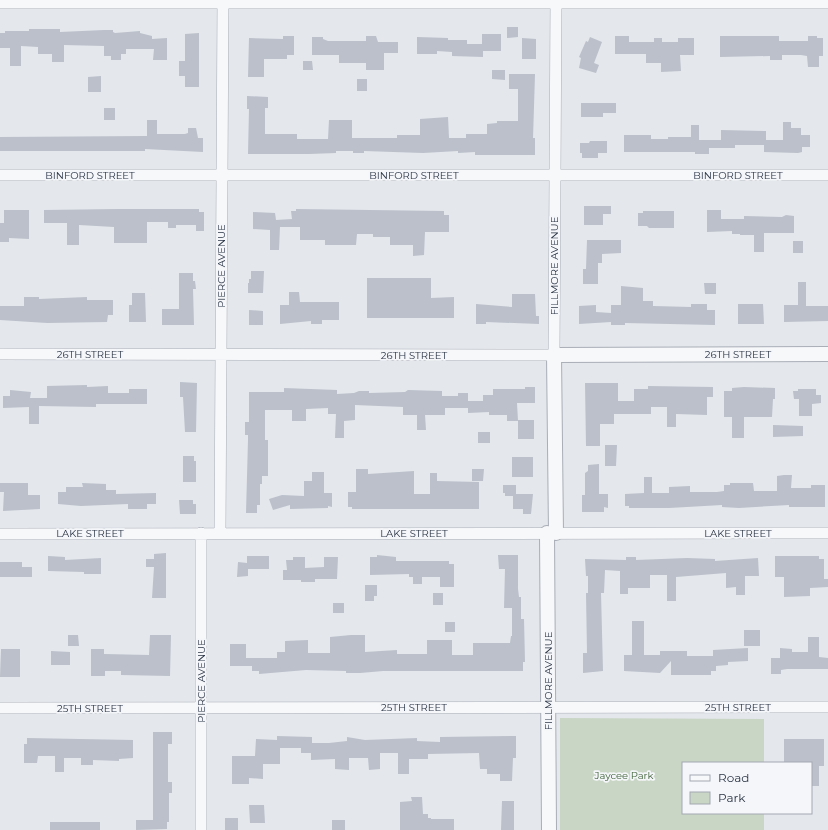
<svg xmlns="http://www.w3.org/2000/svg" width="828" height="830" viewBox="0 0 828 830" font-family="Montserrat,sans-serif">
<style>
.green{fill:#c9d6c5}
.building{fill:#bbc0ca}
.lines{fill:none;stroke-linecap:round;stroke-linejoin:round}
.minor-casing{stroke:#a9aeb7;stroke-width:12}
.tertiary-casing{stroke:#a9aeb7;stroke-width:16}
.minor{stroke:#f7f8fa;stroke-width:11}
.tertiary{stroke:#f7f8fa;stroke-width:14}
.labels{text-anchor:middle;dominant-baseline:central;stroke-width:3.5;stroke-linejoin:round;paint-order:stroke}
.street-label{font-size:10px;fill:#2b3445;stroke:#f4f6f9}
.park-label{font-size:10px;fill:#3f6138;stroke:#f4f6f9}
</style>
<rect width="100%" height="100%" fill="#e4e7ec"/>
<path class="green" d="M560,718l204,1v44h-81v50h81v17h-204z"/>
<path class="building" d="M507,27h11v10l-11,1z
M29,29h31v3l44,-2h9v2l2,1 25,-2v2l12,3v3l15,-1v22h-14l1,-11h-28v5h-5v6h-10v-4h-7v-10l-40,-1v17h-12v-8h-14v-7l-17,-1v20h-11v-18h-10v-15h5v-2h24z
M199,33v54h-14v-11h-6v-15h6v-27z
M482,34h19v17h-18v6l-31,-1v-4l-15,-1v3h-20v-17l31,1v2h19v4h15z
M283,36h11v19h-7v4h-23v18h-16l1,-39 34,1z
M366,36h10l2,6h20v11h-14v17h-18v-7h-27v-8h-27v-18h11v2l5,2h38z
M615,36h14v6h25v-4h8v4h16v-4h16v17h-14l1,16 -20,1v-9h-15v-9h-31z
M720,36h59v5h29v-5h9v2h6v18h-4v11h-11l-1,-11 -6,-1h-19v5h-12v-4l-50,1z
M590,37l12,5 -8,21 5,2 -3,8 -17,-5 2,-10 -2,-1 7,-16 2,1z
M522,38l14,1v20h-14z
M303,61h9l1,9h-10z
M492,70h13v10l-13,-1z
M509,74h26l-2,64h2v17h-60v-3l-17,1v-2l-35,2 -59,-2v2h-11v-2h-17v2l-27,1h-61l1,-45h-2v-13l21,1v11h-3v26h32v5h31l1,-19h23v18h45v-3h23v-16l28,-2 1,21h17v-4h21v-10l10,-1v-2h21v-32h-9z
M101,76v16h-13v-15z
M357,79h10v12h-10z
M581,103h35v10h-13v4h-22z
M104,108h11v12h-11z
M147,120h10v14h28l3,-1v-5h8l2,10h5v14l-58,-3v2h-145v-14l147,-1z
M783,122h8v6h10v7h9v12h-8v5l-4,1 -34,-1v-7h-29v3h-26v6h-14v-2h-71v-17h27v4h17v-2h23v-12h8v15h22v-10l45,1v9h17z
M590,141h17v12h-9v5h-16v-5h-2v-10h9z
M584,206h27v8h-8v11h-19z
M118,209h81v3h5v19h-8v-6h-20v3h-8v-6h-21v21h-33v-16l-35,-2v20h-12v-22h-23v-13z
M296,209l148,2v4h5v17h-24l-1,23 -11,1v-11h-23v-8h-17v-3h-16l-1,11h-31v-5h-25v-13h-20l-1,23h-9v-20l-17,-1v-17l22,1 1,7 16,-1 -1,-8h5z
M4,210h25v29l-20,-1v4h-9v-19h4z
M707,210h14v9h23v-3l38,1 4,-2 8,1v17h-30v19h-10v-17h-14v-1h-8v-3l-25,1z
M643,211h31v17h-25l-2,-2h-9v-13h5z
M587,240h34v13l-19,1v9h-4v21h-15v-15h3z
M793,241h10v12h-10z
M251,271h13l-1,22h-15v-10h1v-4h2z
M179,273h14v8h2l1,8h-3l1,36h-32v-16h17z
M367,278h64v20l23,-1v21h-87z
M798,282h8v24h22v15l-44,1v-17h14z
M704,283h12v11h-11z
M621,286l22,2v13h10v5l38,1v-3h16v6h8v15l-90,-2v2h-14v-3l-32,2v-18l17,-1v7l15,1v-8h10z
M289,292h10l1,10h39v18h-17v4h-11v-3l-31,3v-19h9z
M132,293h13l1,29h-17v-17h3z
M512,294h23l1,22h3v8l-53,-2v2h-10v-20l36,3z
M24,297h15v2l48,-2v3h26v15h-5l-1,7 -60,1 -47,-3v-14h24z
M738,304h25l1,20h-26z
M249,310l14,1v14h-14z
M180,382l17,1 -1,49h-11l-2,-35h-3z
M585,383h33v18h16v-12h14v-3l65,1v10h-6v18l-31,-1v13h-9v-20h-16v7h-37v10h-14v22h-14z
M87,385v2l21,-1v7h21v-4h18v15h-51v3l-57,-1v18h-10v-17l-26,1v-12h7v-6l21,2 -1,6h17v-12z
M525,387h10v16h-18l1,18h-11v-6h-18v-3l-21,1v-5h-23v7h-20l1,15h-9v-15h-14v-8l-48,-2v15l-11,1v17h-9l1,-24h-8v-6l-22,1v12h-14v-11h-27v30h3v36h-6v8h-2v21h-3v8h-11l2,-73v-5h-3v-13h4v-30h35v-4l53,2v4l17,-1 5,-2h10v2l36,-1 3,-2 34,1v5h16v-3h10v8h15v-6h10v-6h32z
M744,387l31,1v11h-2l-1,18h-28v21h-12v-21h-8v-26h8v-3z
M798,389h18v6h5v8l-9,1v12h-13v-17h-5l-1,-8h5z
M518,420h16v19h-16z
M773,425l30,1v10l-30,1z
M478,432h12v11h-12z
M605,445h12l-1,21h-11z
M183,456h11v5h2v21h-13z
M512,457h21v20h-21z
M599,464v30h9v14l-4,-1v5h-22v-17h3v-22l3,-2v-6z
M356,469h12v5l46,-3v23h16v-21h7v8l42,1v27h-127v-2h-4v-15h8z
M472,469h12l-1,12h-11z
M312,472h12v21h8v14l-4,-1v2l-38,1v-4l-17,5 -4,-11 13,-4 22,1v-15h8z
M784,475h8l-1,13h20v-3h14v22h-36v-2l-50,3 -17,-1v-2l-53,3h-40v-2h-4v-12l19,-1v-16h8v16h17v-6l21,-1v6h27l7,-1v-6h6v-2h23l1,8h23v-15z
M0,483h28v12h12v14l-37,2 1,-19h-4z
M82,483l24,1v6h10v4l40,-1v11h-9v5h-19v-5l-47,2 -23,-2v-12h8v-5h17z
M503,485h13v9h17l-2,20h-8v-5h-10v-13h-8v-3h-2z
M179,500h14v4h3v10h-16z
M166,553v45h-14l2,-31h-8v-8h8v-5z
M377,555l19,2v4h53v3h5v23h-14v-10h-18v7h-9v-7h-4v-3l-39,1v-18h7z
M498,555h20v34l1,8h2v22h3l1,43h-2v9h-140l-23,2h-14v-2l-40,-1 -47,4v-3h-7v-5h-22v-22h16v14h31v-6h8v-11l23,-1v13h22v-16l21,-2h14v17l32,-2v4h30v-14h25v15h21v-12h37l1,-7h1v-28h-8l1,-39h-6z
M48,556l17,1v3l36,-2v16h-17v-2l-36,-1z
M247,556h22v13h-21v7l-11,1 1,-15 9,1z
M775,556h44v3h5v20h4v8l-18,1v8l-26,1v-20h-9z
M293,557h12v11l19,-1v-10h14l-1,22h-22v3h-14v-2h-18v-10h4l-1,-10h7z
M626,557h10v3l51,-2 28,1v2l43,-3 1,18h-14v19h-9v-8l-10,1v-15l-50,4v24h-9v-26h-17v13h-22v6h-8v-23l-15,-1 -1,23h-3l2,78 -20,2v-20h4l-1,-60h2v-17h-2l-1,-17 41,1z
M0,562h22v5h10v10h-32z
M365,585h12v11h-3v5h-9z
M433,593h10v12h-10z
M333,603h11v10h-11z
M632,621h12v34h16v-4h27v5h26v-6l35,-2v13l-20,1v3l-12,1v5h-5v4h-40v-14l-11,12 -36,-2v-16h8z
M445,622h10v10h-10z
M744,630h16v16h-16z
M68,635h10l1,11h-11z
M150,635h21l-1,41 -49,-1v-4h-16v5h-14v-27h13v5l45,1z
M808,637h11v20l9,1v11h-41l-6,1v4h-10v-16h9v-10l12,1v3h16z
M1,649h19v28h-20z
M51,651l19,1v13h-19z
M153,732h19v12h-4v38h4v11h-3v29h-2v7l-31,1v-10h17z
M277,736l35,1v6h17l18,-2v-4l18,3 52,-2v3l23,1v-5l76,-1v22h-3l-1,23h-12v-7h-13v-5h-7l-1,-16 -51,1v5h-19v15h-11v-21h-18v16l-11,1 -1,-12h-19v12l-14,-1v-10l-24,1v-7h-10v-5h-21v16h-17v15l-14,-1v6h-17v-28h23l1,-17 21,1z
M27,738l106,2v18l-14,1v2l-26,-1v5h-12v-7h-17v14h-9v-16h-17l-1,7h-13v-19h3z
M784,739h40v27h-5v20h-8v-23h-27z
M411,797h11l1,17h5v4h3v1h23v11h-54v-28l12,-1z
M502,801h12v29h-13z
M249,805h15l1,18h-15z
M225,818h13v12h-13z
M332,820h13v10h-13z
M50,822h50v8h-50z"/>
<g class="lines">
<g class="minor-casing">
<path id="minor" d="M0,3h828
M0,175h828
M0,354l554,1 2,-355
M220,533l3,-533
M0,534l828,-1
M0,708l828,-1
M201,830v-297"/>
</g>
<g class="tertiary-casing">
<path id="tertiary" d="M547,533l2,297
M556,533l-2,-178 274,-1"/>
</g>
<use href="#minor" class="minor"/>
<use href="#tertiary" class="tertiary"/>
</g>
<g class="labels">
<g class="street-label">
<text x="90" y="175">BINFORD STREET</text>
<text x="414" y="175">BINFORD STREET</text>
<text x="738" y="175">BINFORD STREET</text>
<text transform="translate(221 266) rotate(-90)">PIERCE AVENUE</text>
<text transform="translate(554 266) rotate(-90)">FILLMORE AVENUE</text>
<text x="90" y="354">26TH STREET</text>
<text x="738" y="354">26TH STREET</text>
<text x="414" y="355">26TH STREET</text>
<text x="90" y="533">LAKE STREET</text>
<text x="414" y="533">LAKE STREET</text>
<text x="738" y="533">LAKE STREET</text>
<text transform="translate(201 681) rotate(-90)">PIERCE AVENUE</text>
<text transform="translate(548 681) rotate(-90)">FILLMORE AVENUE</text>
<text x="414" y="707">25TH STREET</text>
<text x="738" y="707">25TH STREET</text>
<text x="90" y="708">25TH STREET</text>
</g>
<g class="park-label">
<text x="624" y="775">Jaycee Park</text>
</g>
</g>
<rect x="682" y="762" width="130" height="52" fill="#f4f6f9" stroke="#a4a8b1"/>
<rect x="690" y="775" width="20" height="6" fill="#f7f8fa" stroke="#a4a8b1"/>
<text x="718" y="782" font-size="12" fill="#2b3445">Road</text>
<rect x="690" y="792" width="20" height="12" fill="#c9d6c5" stroke="#a4a8b1"/>
<text x="718" y="802" font-size="12" fill="#2b3445">Park</text>
</svg>
